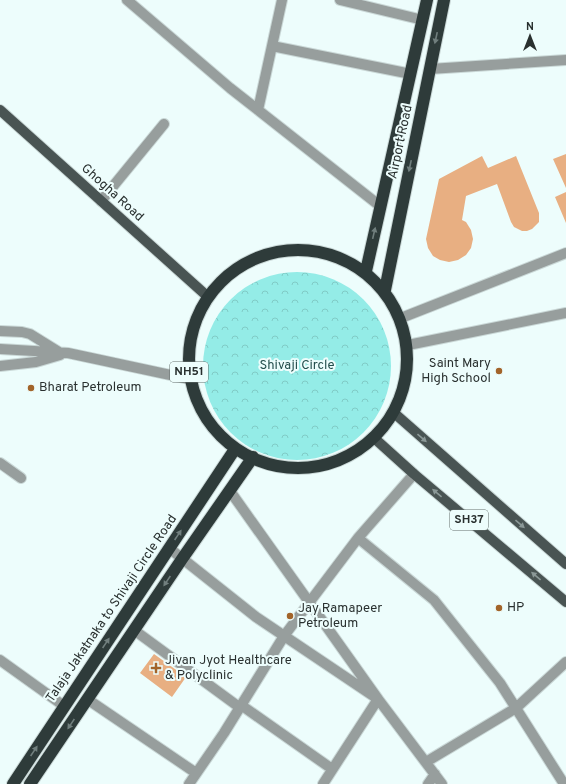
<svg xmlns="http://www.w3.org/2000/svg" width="566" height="784" viewBox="0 0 566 784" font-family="Overpass,sans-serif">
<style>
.park{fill:url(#park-crowns)}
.building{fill:#e8af82}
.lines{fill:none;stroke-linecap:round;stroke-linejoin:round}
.minor-casing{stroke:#cad8d7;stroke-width:12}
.major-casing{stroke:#cad8d7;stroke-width:12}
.highway-casing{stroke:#cad8d7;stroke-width:14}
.minor{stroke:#979e9d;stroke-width:10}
.major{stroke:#495453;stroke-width:10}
.highway{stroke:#2e3b3a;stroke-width:12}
.oneway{fill:#717f7e}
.oneway2{fill:#8b9897}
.poi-dot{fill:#a2642a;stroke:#edfdfc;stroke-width:1.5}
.labels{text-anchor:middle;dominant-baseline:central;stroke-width:4;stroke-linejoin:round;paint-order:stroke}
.shield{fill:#edfdfc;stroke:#646e6c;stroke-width:1}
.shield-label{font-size:12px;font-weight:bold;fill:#29302f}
.street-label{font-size:13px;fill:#29302f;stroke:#edfdfc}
.poi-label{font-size:13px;fill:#29302f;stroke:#edfdfc;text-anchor:start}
.park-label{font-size:13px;fill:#234e4c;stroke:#edfdfc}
</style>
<defs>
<pattern id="park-crowns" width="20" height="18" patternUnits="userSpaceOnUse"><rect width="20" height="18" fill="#94ece7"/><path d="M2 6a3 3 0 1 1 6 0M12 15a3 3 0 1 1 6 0" fill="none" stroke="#80cbc6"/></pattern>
</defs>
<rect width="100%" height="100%" fill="#edfdfc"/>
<path class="park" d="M203 366a94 94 0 1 1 188 0a94 94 0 1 1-188 0Z"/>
<path class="building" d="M566,154v34l-13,-29z
M482,156l6,12 28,-12 23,57v9l-7,7 -5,2h-5l-8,-4 -3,-5 -14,-38 -31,12 -4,24 4,2 5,8 2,9 -2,9 -5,7 -8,5 -9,2 -9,-2 -7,-4 -5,-8 -2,-9 13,-60z
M566,192v31l-11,-26z
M154,654l32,23 -14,20 -32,-24z"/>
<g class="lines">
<g class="minor-casing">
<path id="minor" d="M127,0l103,88 150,118
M340,0l83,20
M272,46l139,28
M430,69l136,-9
M258,110l24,-110
M101,201l63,-77
M401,318l165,-65
M0,331l22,1 8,2 29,18
M408,345l158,-32
M0,349l68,4 121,26
M0,366l36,-4 24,-7
M0,463l21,15
M230,491l148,208 -55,85
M358,538l56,-64
M169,548l87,69 122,82 64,85
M134,630l105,77
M0,660l64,46
M87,699l109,74
M241,705l91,64
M426,762l90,-54 50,-46
M189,784l35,-51 60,-97 74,-98 76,62 66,83 64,101
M428,784l7,-10"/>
</g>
<g class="major-casing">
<path id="major" d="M0,110l207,186
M393,412l173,152
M373,437l41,37 152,128"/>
</g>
<g class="highway-casing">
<path id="highway" d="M189 359a109 109 0 1 1 218 0a109 109 0 1 1-218 0Z
M366,271l61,-271
M385,290l59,-290
M13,784l222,-335
M30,784l152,-225 71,-102"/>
</g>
<use href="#minor" class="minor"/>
<use href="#major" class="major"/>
<use href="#highway" class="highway"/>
</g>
<defs><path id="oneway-solid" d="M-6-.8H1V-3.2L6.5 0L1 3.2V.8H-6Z"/></defs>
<g class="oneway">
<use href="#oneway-solid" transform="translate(436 38) rotate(102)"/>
<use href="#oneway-solid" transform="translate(410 166) rotate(102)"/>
<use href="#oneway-solid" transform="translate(374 233) rotate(-77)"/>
<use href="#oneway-solid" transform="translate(178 535) rotate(-56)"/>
<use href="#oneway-solid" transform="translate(167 581) rotate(124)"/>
<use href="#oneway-solid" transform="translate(106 643) rotate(-56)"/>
<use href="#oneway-solid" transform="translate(71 724) rotate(124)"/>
<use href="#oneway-solid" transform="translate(34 751) rotate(-56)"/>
</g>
<g class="oneway2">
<use href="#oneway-solid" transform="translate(422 438) rotate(41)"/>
<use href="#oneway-solid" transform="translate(437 493) rotate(-140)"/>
<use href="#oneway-solid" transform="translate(520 524) rotate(41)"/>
<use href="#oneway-solid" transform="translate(536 576) rotate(-140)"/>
</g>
<g class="poi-dot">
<circle cx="499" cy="371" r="4"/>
<circle cx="31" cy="388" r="4"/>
<circle cx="499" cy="608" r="4"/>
<circle cx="290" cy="616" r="4"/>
<path d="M154 662h4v4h4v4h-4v4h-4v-4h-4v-4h4z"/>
</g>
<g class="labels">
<g class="shield">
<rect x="170" y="362" width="38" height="20" rx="3"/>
<rect x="450" y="510" width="38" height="20" rx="3"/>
</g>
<g class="shield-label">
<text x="189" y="372">NH51</text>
<text x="469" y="520">SH37</text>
</g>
<g class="street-label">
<text transform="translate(401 142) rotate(-78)">Airport Road</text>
<text transform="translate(112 193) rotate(42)">Ghogha Road</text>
<text transform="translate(112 609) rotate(-56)">Talaja Jakatnaka to Shivaji Circle Road</text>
</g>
<g class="poi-label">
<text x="491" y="364" text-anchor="end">Saint Mary<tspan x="491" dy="15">High School</tspan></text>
<text x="39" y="388">Bharat Petroleum</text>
<text x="507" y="608">HP</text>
<text x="298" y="609">Jay Ramapeer<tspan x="298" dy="15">Petroleum</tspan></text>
<text x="165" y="661">Jivan Jyot Healthcare<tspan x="165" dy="15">&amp; Polyclinic</tspan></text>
</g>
<g class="park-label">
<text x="297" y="366">Shivaji Circle</text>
</g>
</g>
<g transform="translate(530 36)" stroke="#edfdfc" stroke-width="3" paint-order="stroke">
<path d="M0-3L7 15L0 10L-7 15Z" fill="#29302f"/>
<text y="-6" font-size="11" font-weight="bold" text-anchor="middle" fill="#29302f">N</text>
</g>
</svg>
